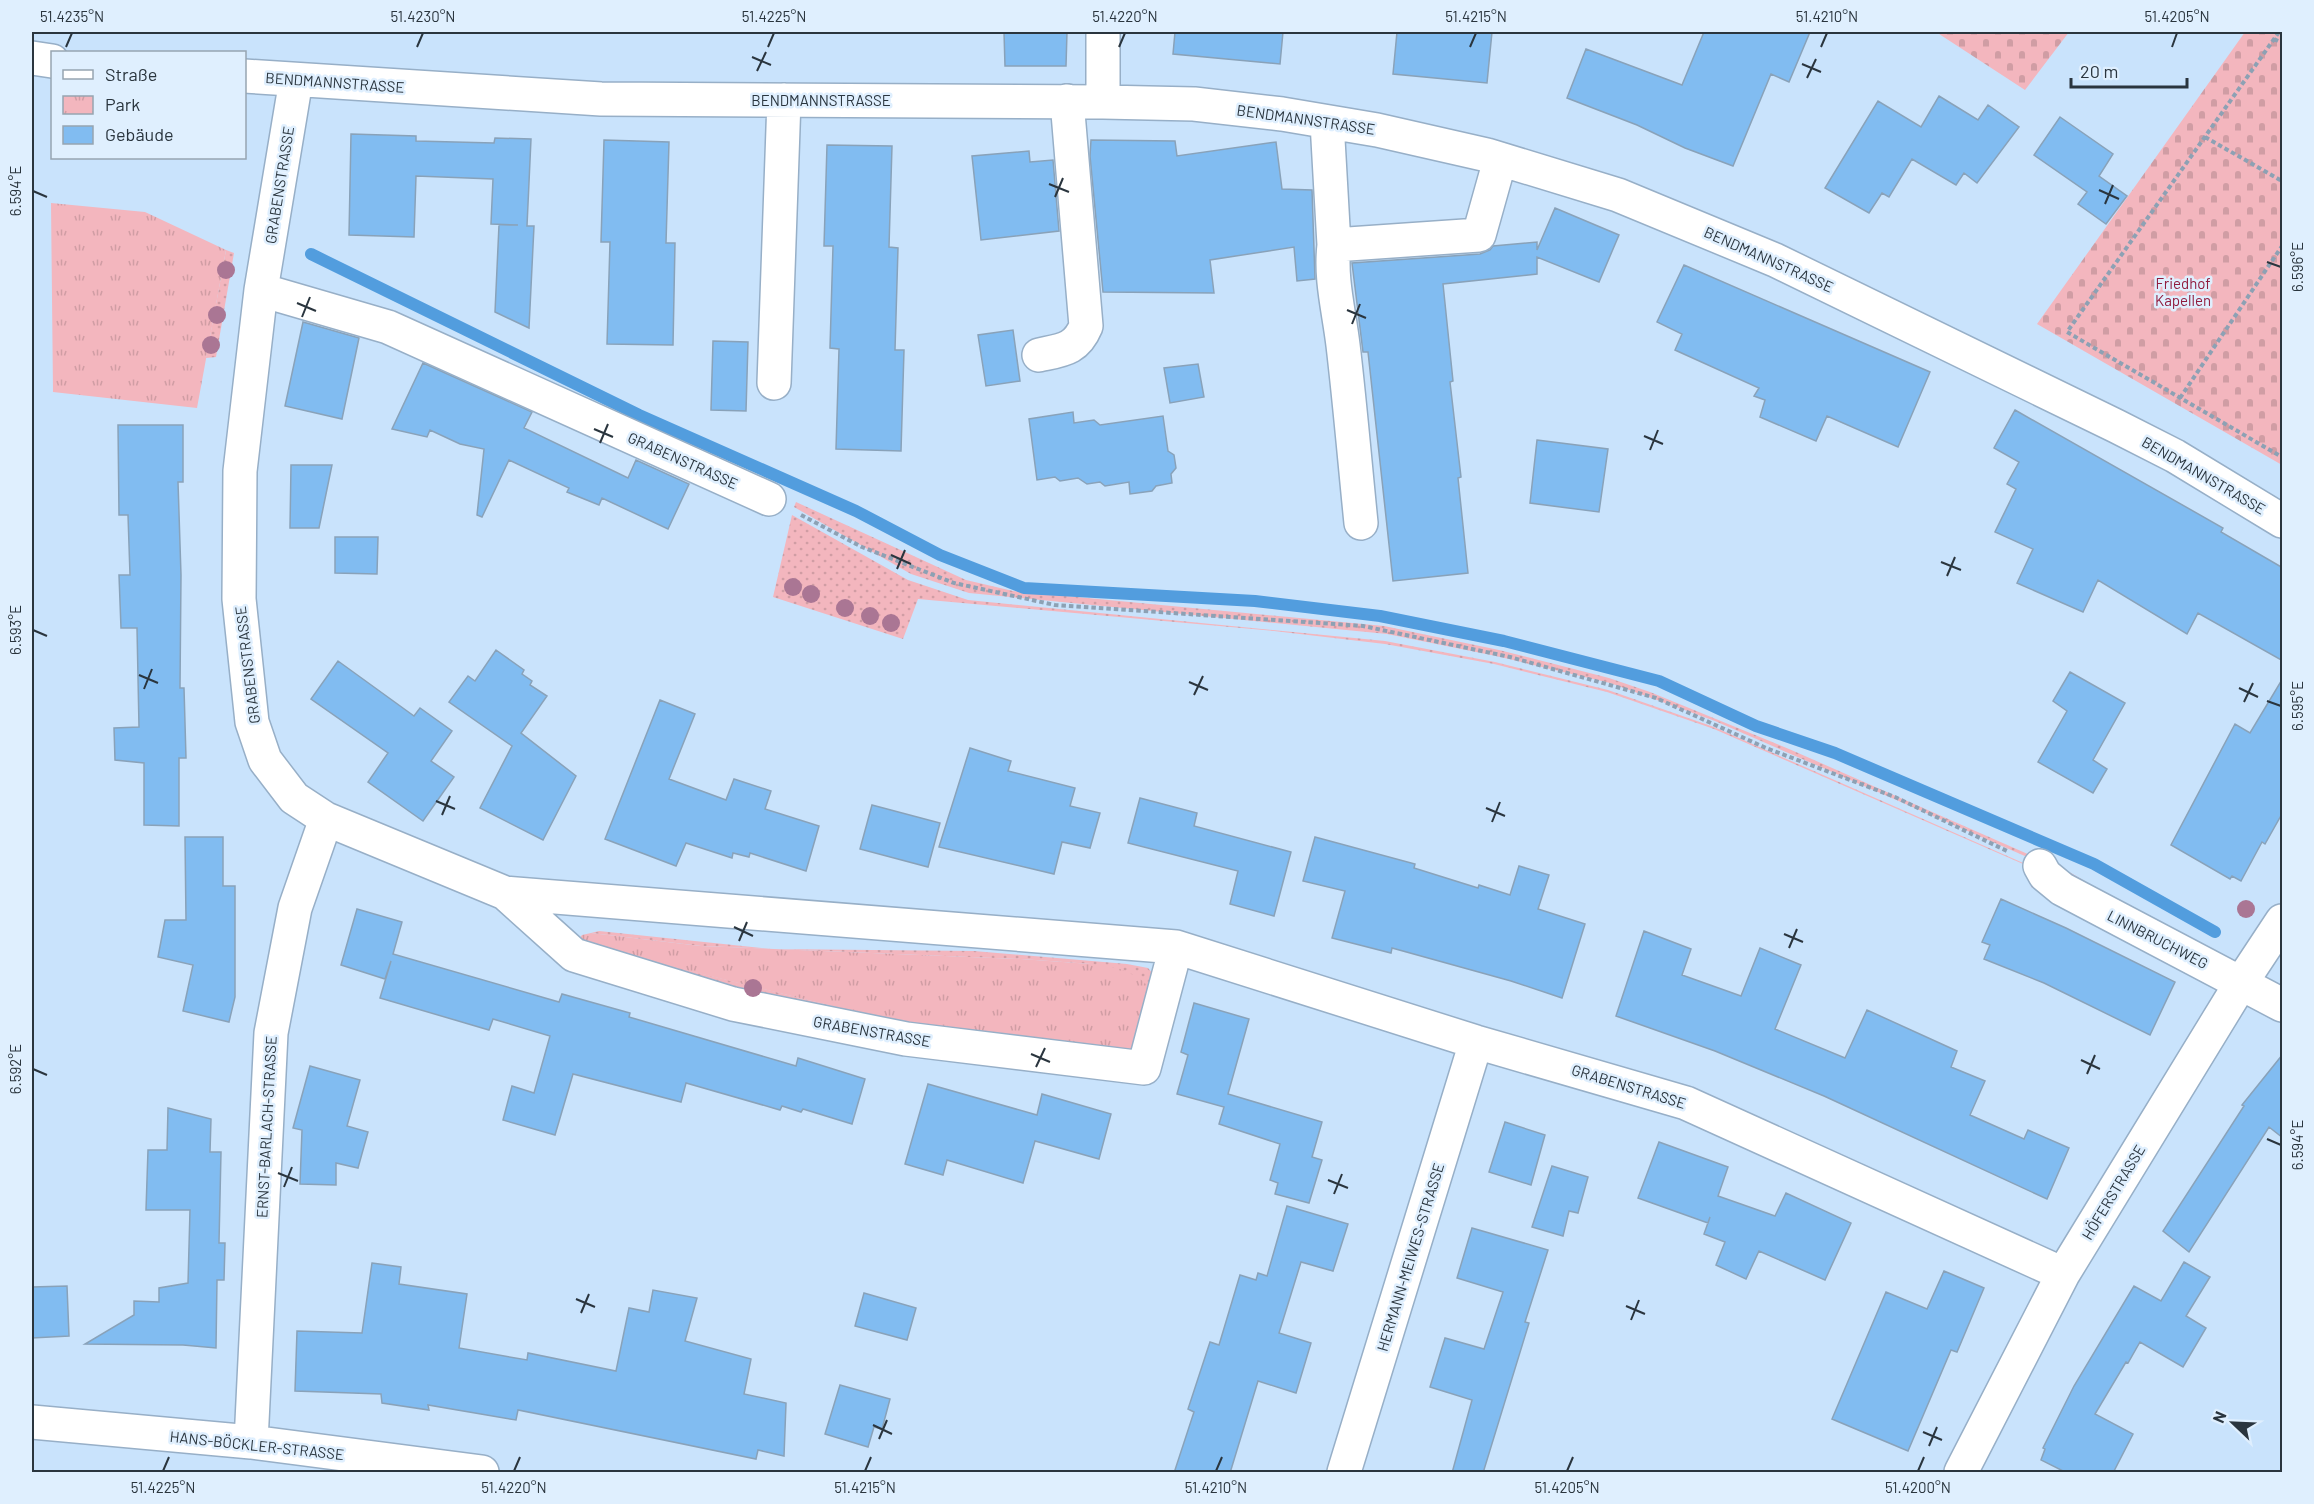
<svg xmlns="http://www.w3.org/2000/svg" width="2314" height="1504" viewBox="0 0 2314 1504" font-family="Barlow,sans-serif">
<style>
.grass{fill:url(#grass-dots)}
.cemetery{fill:url(#cemetery-stones)}
.park{fill:url(#park-tufts)}
.lines{fill:none;stroke-linecap:round;stroke-linejoin:round}
.stream{stroke:#529dde;stroke-width:12}
.building{fill:#81bcf1;stroke:#89a2b9;stroke-width:1.5}
.minor-casing{stroke:#97afc7;stroke-width:36}
.path{stroke:#8da1b4;stroke-width:4;stroke-dasharray:4.5 3;stroke-linecap:butt}
.minor{stroke:#fff;stroke-width:33}
.tree{fill:#aa7694}
.ticks{fill:none;stroke:#2a353e;stroke-width:2}
.labels{text-anchor:middle;dominant-baseline:central;stroke-width:5;stroke-linejoin:round;paint-order:stroke}
.street-label{font-size:15px;fill:#2a353e;stroke:#dfeffe}
.park-label{font-size:15px;fill:#911c3e;stroke:#dfeffe}
.neatline{fill:none;stroke:#2a353e;stroke-width:2}
.ticks-label{font-size:15px;text-anchor:middle;fill:#2a353e}
</style>
<defs>
<pattern id="grass-dots" width="8" height="8" patternUnits="userSpaceOnUse" patternTransform="scale(1.5)"><rect width="8" height="8" fill="#f3b6be"/><path d="M2 2h.1M6 6h.1" fill="none" stroke="#d09da4" stroke-width="1.8" stroke-linecap="round"/></pattern>
<pattern id="cemetery-stones" width="16" height="16" patternUnits="userSpaceOnUse" patternTransform="scale(1.5)"><rect width="16" height="16" fill="#f3b6be"/><path d="M2 7V4a2 2 0 0 1 4 0v3zM10 15v-3a2 2 0 0 1 4 0v3z" fill="#d09da4"/></pattern>
<pattern id="park-tufts" width="24" height="20" patternUnits="userSpaceOnUse" patternTransform="scale(1.5)"><rect width="24" height="20" fill="#f3b6be"/><path d="M3 7l-1-3M5 7V3M7 7l1-3M15 17l-1-3M17 17v-4M19 17l1-3" fill="none" stroke="#d09da4"/></pattern>
</defs>
<rect width="100%" height="100%" fill="#c9e3fc"/>
<path class="grass" d="M226,250l8,3 -18,104 -10,1z
M796,502l170,78 47,11 371,35 115,24 110,28 41,14 139,57 282,124 119,70 -149,-80 -326,-142 -105,-38 -114,-27 -109,-22 -418,-41 -58,-19 -117,-67z
M792,515l116,65 60,20 417,41 110,21 113,28 106,37 325,143 17,29 -25,-12 6,-17 -323,-141 -107,-37 -113,-28 -109,-20 -111,-13 -356,-32 -15,40 -130,-42z
M599,931l173,18 202,2 153,13 21,4 6,7 -5,38 -58,-49 -70,-5 -320,-13 -110,-13z
M590,946l259,64 142,28 -183,-28z"/>
<path class="cemetery" d="M1936,32h133l-44,58z
M2245,32h37v433l-245,-141z"/>
<path class="park" d="M51,203l94,9 81,38 -29,158 -144,-16z
M591,933l110,13 320,13 70,5 29,5 18,8 10,9 3,12 -19,54 -141,-14 -142,-28 -273,-67 6,-8z"/>
<g class="lines">
<path class="stream" d="M311,254l328,161 217,96 84,44 84,33 231,13 125,15 124,25 155,40 97,45 79,27 259,111 121,68"/>
</g>
<path class="building" d="M1004,32h63l-1,34h-61z
M1175,32h108l-3,32 -107,-10z
M1397,32h95l-5,51 -94,-9z
M1704,32h106l-21,50 -18,-8 -38,92 -48,-18 -48,-23 -70,-27 19,-49 96,36z
M1939,96l39,24 10,-15 31,22 -42,56 -13,-10 -8,12 -44,-26 -23,38 -7,-4 -13,20 -44,-25 53,-87 43,26z
M2060,117l53,37 -14,22 28,20 -21,28 -28,-20 9,-12 -53,-37z
M351,134l65,2v5l78,2 1,-5 36,1 -4,87h7l-5,102 -34,-16 4,-87h19l-27,-1 2,-45 -77,-3 -2,61 -65,-2z
M604,140l65,2 -3,101h9l-2,102 -66,-1 3,-102h-9z
M1091,140l84,1 2,15 99,-14 6,47 30,1 3,89 -18,2 -3,-34 -84,13 4,33 -111,-1 -13,-136z
M827,145l65,1 -3,101 9,1 -3,102h9l-3,101 -65,-2 3,-100 -9,-1 3,-102h-9z
M1029,151l1,11 23,-2 6,71 -78,9 -9,-84z
M1555,208l64,27 -20,47 -62,-25v17l-94,10 10,97 -3,1 11,95 -3,1 10,95 -75,8 -25,-229h-5l-11,-89 128,-9 10,-4 3,-4 44,-4v8z
M1684,265l246,107 -32,75 -71,-31 -11,25 -56,-24 5,-17 -11,-4 5,-8 -84,-38 7,-16 -25,-12z
M303,322l56,16 -17,81 -57,-13z
M1013,330l7,51 -34,5 -8,-51z
M713,341l35,1 -2,69 -35,-1z
M423,363l109,49 -8,16 104,50 8,-18 53,24 -21,45 -66,-31 -3,7 -32,-13 2,-4 -60,-28 -27,57 -5,-2 7,-66 -24,-5 -30,-14 -3,7 -35,-8z
M1198,364l6,33 -34,6 -6,-35z
M2015,410l208,118 -2,4 62,36v93l-85,-48 -11,21 -89,-54 -15,32 -66,-29 16,-34 -38,-17 21,-43 -9,-5 12,-22 -25,-14z
M1073,412l1,11 20,-3 6,5 63,-9 5,35 6,4 2,13 -5,6 1,9 -16,3 -4,5 -22,3 -1,-12 -24,4 -5,-4 -13,2 -9,-6 -18,3 -5,-4 -18,3 -8,-61z
M118,425h65v57h-5l3,93 -1,113h4l2,70h-7v68l-35,-1v-62l-29,-3 -1,-32 25,-1 -2,-99h-16l-2,-53h11l-2,-60h-9z
M1537,440l71,9 -9,63 -69,-9z
M291,465h41l-13,63h-29z
M335,537h43l-1,37 -42,-1z
M496,650l28,20 -2,4 10,7 -2,4 17,11 -26,37 55,43 -33,64 -63,-32 32,-62 -63,-44 19,-26 7,5z
M338,661l76,55 6,-8 32,23 -21,30 23,16 -31,44 -55,-39 20,-29 -77,-54z
M2070,672l55,31 -32,57 14,9 -14,24 -55,-31 29,-51 -14,-10z
M2283,678v134l-18,32 -3,-2 -21,39 -9,-5 -2,3 -59,-34 64,-121 15,9z
M660,700l35,14 -26,65 57,21 8,-21 37,12 -6,18 54,17 -13,45 -56,-18 -1,4 -16,-4 -1,5 -46,-15 -10,23 -71,-27z
M970,748l41,13 -3,10 67,17 -5,18 30,7 -10,35 -28,-6 -8,32 -115,-27z
M1140,798l57,15 -3,13 97,26 -17,64 -44,-12 8,-33 -110,-28z
M872,805l68,18 -12,44 -68,-18z
M185,837h38v49h12v111l-6,25 -46,-11 10,-46 -35,-8 7,-37h21z
M1315,837l100,27 -1,4 64,20 1,-3 31,10 9,-29 30,9 -11,34 47,15 -23,74 -51,-17 -119,-33 -1,5 -59,-15 13,-47 -42,-10z
M2001,899l65,29 109,54 -25,53 -106,-52 -60,-24 6,-14 -8,-3z
M357,909l45,13 -9,32 166,48 3,-8 68,19 -1,4 167,49 2,-8 67,21 -13,45 -49,-15 -2,3 -19,-6 -2,4 -94,-27 -5,19 -108,-28 -18,61 -52,-15 9,-34 22,7 16,-57 -57,-17 -4,11 -109,-32 11,-37 -6,18 -44,-14z
M1644,931l47,18 -9,26 59,21 19,-48 41,17 -26,64 70,29 22,-48 90,41 -6,16 34,14 -15,34 54,24 4,-9 41,18 -22,51 -223,-103 -109,-45 -99,-35z
M1194,1003l55,16 -21,75 94,28 -10,35 10,3 -13,43 -34,-9 3,-11 -8,-3 10,-36 -61,-20 5,-17 -47,-13 11,-39 -7,-3z
M2283,1054v84l-14,-11 -80,125 -26,-21 81,-125 -2,-1z
M310,1066l50,14 -13,46 21,6 -10,36 -22,-5v22l-36,-1 2,-54 -9,-2z
M928,1084l109,31 5,-21 69,20 -12,45 -64,-18 -12,42 -76,-23 -4,15 -38,-11z
M168,1108l43,11 -1,33h11l-2,91h6l-1,37h-7l-1,68 -33,-3 -98,-1 49,-29v-14l25,1v-14l29,-5 2,-73h-44l2,-60h19z
M1505,1122l40,13 -14,50 -42,-13z
M1659,1142l69,25 -10,29 57,20 11,-23 65,30 -26,57 -66,-29 -13,28 -30,-14 9,-23 -21,-8 6,-17 -2,6 -70,-25z
M1552,1166l36,11 -10,36 -9,-2 -6,25 -31,-9z
M1287,1206l61,18 -15,47 -32,-9 -22,71 32,10 -15,50 -38,-12 -28,92h-56l20,-61 -6,-3 22,-67 9,3 21,-70 16,5 2,-7 9,3z
M1472,1228l76,22 -23,72 4,1 -46,150h-31l20,-73 -42,-13 15,-49 39,11 19,-57 -46,-14z
M2184,1262l26,15 -24,39 20,12 -23,39 -43,-25 -12,21 -2,-1 -31,52 38,20 -20,39h-46l-26,-13 4,-11 -2,-1 31,-62 60,-100 27,15z
M372,1263l29,4 -2,17 68,10 -8,54 68,12 1,-7 88,18 13,-63 20,4 4,-22 44,8 -12,43 66,18 -7,35 42,9 -2,53 -26,-6 -2,9 -238,-49 -2,10 -88,-15 1,5 -47,-7 -1,-9 -86,-3 2,-60 65,2z
M1944,1271l40,17 -27,64 -6,-2 -43,101 -76,-32 54,-127 41,17z
M67,1286l2,50 -37,2v-51z
M864,1293l52,15 -9,32 -52,-14z
M840,1385l50,14 -8,30 -8,-2 -6,20 -43,-13z"/>
<g class="lines">
<g class="minor-casing">
<path id="minor" d="M32,58l20,3
M244,76l357,23 502,3 91,2 88,10 95,16 110,25 131,40 157,65 341,166 59,30 107,65
M296,80l-35,210 -21,181 -1,128 13,123 13,38 29,38 32,21 179,74 671,54 300,95 210,61 377,171
M1103,102v-70
M1327,122l7,123 145,-10 21,-75
M1334,245c-4,34 5,66 9,100 7,59 12,119 18,178
M261,290l127,37 381,172
M1039,355c23,-5 37,-5 47,-29l-19,-225
M774,383l10,-283
M2040,866l5,9 17,14 220,116
M505,893l69,62 159,49 173,35 238,29 32,-121
M32,1422l219,20 231,30
M251,1442l20,-409 24,-125 31,-89
M1344,1472l132,-430
M1961,1472l102,-198 178,-291 41,-62"/>
</g>
<path class="path" d="M2279,32l-212,300 215,125
M2274,39l8,4
M2205,137l77,44
M2180,398l102,-152
M801,515l61,32 92,36 101,22 308,21 147,31 146,41 110,50 129,49 112,54"/>
<use href="#minor" class="minor"/>
</g>
<g class="tree">
<circle cx="226" cy="270" r="9"/>
<circle cx="217" cy="315" r="9"/>
<circle cx="211" cy="345" r="9"/>
<circle cx="793" cy="587" r="9"/>
<circle cx="811" cy="594" r="9"/>
<circle cx="845" cy="608" r="9"/>
<circle cx="870" cy="616" r="9"/>
<circle cx="891" cy="623" r="9"/>
<circle cx="2246" cy="909" r="9"/>
<circle cx="753" cy="988" r="9"/>
</g>
<path class="ticks" d="M66,47l6,-14M417,47l6,-14M768,47l6,-14M1119,47l6,-14M1470,47l6,-14M1821,47l6,-14M2172,47l5,-14M752,57l19,8M1802,64l19,8M757,71l9,-19M1807,78l9,-19M1049,184l20,8M2099,190l20,9M33,191l14,6M1055,197l8,-19M2105,204l8,-19M2267,262l14,5M297,303l19,8M1347,310l19,8M302,317l8,-20M1352,324l8,-20M594,429l19,8M1644,436l19,8M600,443l8,-19M1650,450l8,-20M891,555l20,9M1941,562l20,8M897,569l8,-19M1947,576l8,-19M33,630l14,6M139,675l19,8M1189,682l19,8M2239,688l19,9M144,689l8,-20M1194,695l9,-19M2267,701l14,5M2244,702l9,-19M436,801l19,8M1486,808l19,8M442,815l8,-19M1492,822l8,-20M734,927l19,9M1784,934l19,8M739,941l8,-19M1789,948l8,-19M1031,1054l19,8M2081,1060l19,9M1036,1067l9,-19M33,1069l14,6M2087,1074l8,-19M2267,1139l14,6M278,1173l20,8M1328,1180l20,8M284,1187l8,-20M1334,1194l8,-20M576,1299l19,8M1626,1306l19,8M581,1313l8,-19M1631,1320l8,-20M873,1425l19,9M1923,1432l19,8M879,1439l8,-19M1929,1446l8,-19M163,1471l6,-14M514,1471l6,-14M865,1471l6,-14M1216,1471l6,-14M1567,1471l6,-14M1918,1471l6,-14"/>
<g class="labels">
<g class="street-label">
<text transform="translate(335 82) rotate(4)">BENDMANNSTRASSE</text>
<text x="821" y="100">BENDMANNSTRASSE</text>
<text transform="translate(1306 119) rotate(8)">BENDMANNSTRASSE</text>
<text transform="translate(279 185) rotate(-81)">GRABENSTRASSE</text>
<text transform="translate(1769 259) rotate(24)">BENDMANNSTRASSE</text>
<text transform="translate(683 460) rotate(24)">GRABENSTRASSE</text>
<text transform="translate(2204 475) rotate(30)">BENDMANNSTRASSE</text>
<text transform="translate(247 665) rotate(-97)">GRABENSTRASSE</text>
<text transform="translate(2158 939) rotate(27)">LINNBRUCHWEG</text>
<text transform="translate(872 1031) rotate(10)">GRABENSTRASSE</text>
<text transform="translate(1629 1086) rotate(17)">GRABENSTRASSE</text>
<text transform="translate(266 1127) rotate(-87)">ERNST-BARLACH-STRASSE</text>
<text transform="translate(2113 1192) rotate(-59)">HÖFERSTRASSE</text>
<text transform="translate(1410 1257) rotate(-73)">HERMANN-MEIWES-STRASSE</text>
<text transform="translate(257 1445) rotate(6)">HANS-BÖCKLER-STRASSE</text>
</g>
<g class="park-label">
<text x="2183" y="283">Friedhof<tspan x="2183" dy="17">Kapellen</tspan></text>
</g>
</g>
<rect width="2314" height="1504" fill="none" stroke="#dfeffe" stroke-width="66"/>
<rect x="51" y="51" width="195" height="108" fill="#dfeffe" stroke="#97a5b1" stroke-width="1.5"/>
<rect x="63" y="70" width="30" height="9" fill="#ffffff" stroke="#97a5b1" stroke-width="1.5"/>
<text x="105" y="81" font-size="18" fill="#2a353e">Straße</text>
<rect x="63" y="96" width="30" height="18" fill="url(#park-tufts)" stroke="#97a5b1" stroke-width="1.5"/>
<text x="105" y="111" font-size="18" fill="#2a353e">Park</text>
<rect x="63" y="126" width="30" height="18" fill="#81bcf1" stroke="#97a5b1" stroke-width="1.5"/>
<text x="105" y="141" font-size="18" fill="#2a353e">Gebäude</text>
<g transform="translate(2233 1423) rotate(293)" stroke="#dfeffe" stroke-width="4.5" paint-order="stroke">
<path d="M0-4.5L10 22L0 15L-10 22Z" fill="#2a353e"/>
<text y="-9" font-size="16" font-weight="bold" text-anchor="middle" fill="#2a353e">N</text>
</g>
<path d="M2071 78v9h116v-9" fill="none" stroke="#2a353e" stroke-width="3"/>
<text x="2080" y="78" font-size="18" fill="#2a353e" stroke="#dfeffe" stroke-width="4.5" paint-order="stroke">20 m</text>
<rect x="33" y="33" width="2248" height="1438" class="neatline"/>
<g class="ticks-label">
<text x="72" y="22">51.4235°N</text>
<text x="423" y="22">51.4230°N</text>
<text x="774" y="22">51.4225°N</text>
<text x="1125" y="22">51.4220°N</text>
<text x="1476" y="22">51.4215°N</text>
<text x="1827" y="22">51.4210°N</text>
<text x="2177" y="22">51.4205°N</text>
<text transform="translate(16 191) rotate(-90)" y="5">6.594°E</text>
<text transform="translate(2298 267) rotate(-90)" y="5">6.596°E</text>
<text transform="translate(16 630) rotate(-90)" y="5">6.593°E</text>
<text transform="translate(2298 706) rotate(-90)" y="5">6.595°E</text>
<text transform="translate(16 1069) rotate(-90)" y="5">6.592°E</text>
<text transform="translate(2298 1145) rotate(-90)" y="5">6.594°E</text>
<text x="163" y="1493">51.4225°N</text>
<text x="514" y="1493">51.4220°N</text>
<text x="865" y="1493">51.4215°N</text>
<text x="1216" y="1493">51.4210°N</text>
<text x="1567" y="1493">51.4205°N</text>
<text x="1918" y="1493">51.4200°N</text>
</g>
</svg>
